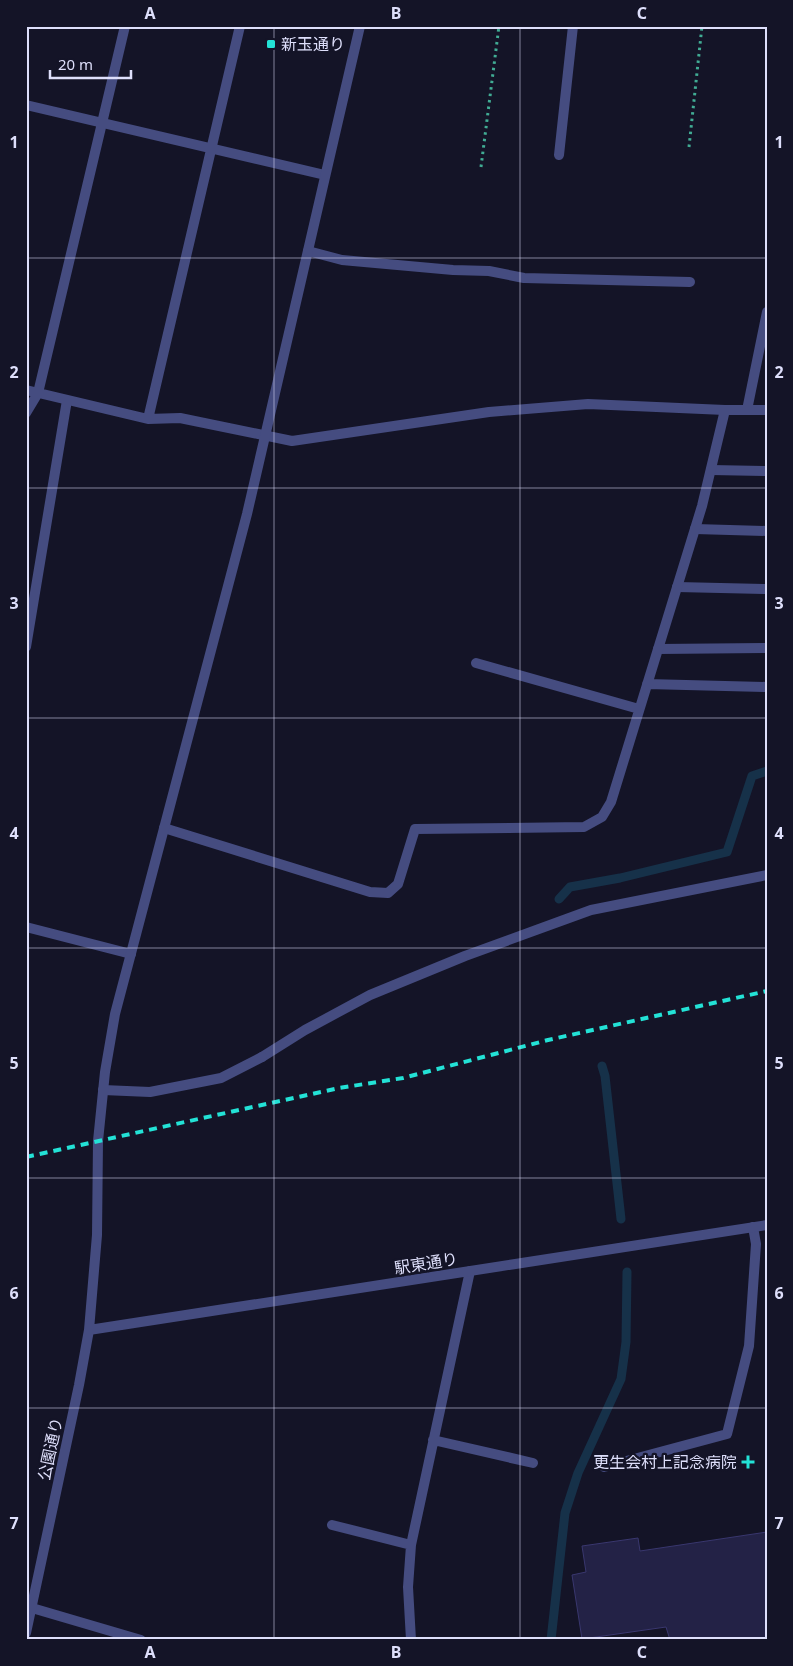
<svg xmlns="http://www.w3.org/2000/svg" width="793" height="1666" viewBox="0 0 793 1666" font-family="'Noto Sans','Noto Sans JP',sans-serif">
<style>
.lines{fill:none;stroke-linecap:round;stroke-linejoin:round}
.stream{stroke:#163149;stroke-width:9}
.building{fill:#232246;stroke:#39376e}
.path{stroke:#41ac94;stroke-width:3;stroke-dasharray:2.5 4;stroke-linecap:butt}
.service{stroke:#454c80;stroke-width:10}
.minor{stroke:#454c80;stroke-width:10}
.tertiary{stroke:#454c80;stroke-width:10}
.rail{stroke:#23e2d6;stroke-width:4;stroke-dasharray:8 6;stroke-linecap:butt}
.grid{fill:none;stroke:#dedffb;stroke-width:1;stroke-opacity:0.55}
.poi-dot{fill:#23e2d6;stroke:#141427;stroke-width:2}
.labels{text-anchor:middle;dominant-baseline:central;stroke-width:4.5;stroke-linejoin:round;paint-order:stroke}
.poi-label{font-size:16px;fill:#dedffb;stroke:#141427;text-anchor:start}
.street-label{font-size:16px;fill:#dedffb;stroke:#141427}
.neatline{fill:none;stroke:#dedffb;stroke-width:2}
.grid-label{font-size:16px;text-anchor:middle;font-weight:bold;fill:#dedffb}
</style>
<rect width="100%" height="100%" fill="#141427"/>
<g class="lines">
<path class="stream" d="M559,899l11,-12 50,-9 107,-26 25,-76 15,-5
M602,1066l3,10 16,143
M551,1640l14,-127 13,-40 43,-94 5,-37 1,-70"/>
</g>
<path class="building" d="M767,1532v108h-97l-4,-13 -84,12 -10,-64 14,-3 -4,-26 56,-8 2,13z"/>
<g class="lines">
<path class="path" d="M689,147l13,-121
M481,167l18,-141"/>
<path class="service" d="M711,470l56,1
M695,529l72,2
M677,587l90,2
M658,649l109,-1
M262,1057l43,-27 65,-35 95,-39 126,-46 176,-35"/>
<path class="minor" d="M26,105l299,70
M559,155l14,-129
M308,251l34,9 111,10 36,1 35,7 166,4
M26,390l122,29 32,-1 112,23 197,-29 99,-8 137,6h42
M747,410l20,-98
M26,413l12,-20 87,-367
M148,419l92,-393
M26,647l41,-247
M476,663l163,46
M647,684l120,3
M164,828l206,64 18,1 10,-9 17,-55 169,-2 18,-10 9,-15 91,-296 23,-96
M26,927l105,27
M103,1090l47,2 71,-14 41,-21
M433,1440l100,23
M604,1467l123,-33 22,-88 7,-102 -3,-17
M332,1525l79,20
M32,1608l109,32
M411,1640l-3,-53 3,-42 59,-274"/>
<path class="tertiary" d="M89,1330l678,-105
M26,1633l53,-248 10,-55 8,-95 1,-94 7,-69 10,-58 132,-500 113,-488"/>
<path class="rail" d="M26,1157l313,-69 64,-10 145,-38 219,-49"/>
</g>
<path class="grid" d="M274,26v1614M520,26v1614M26,258h741M26,488h741M26,718h741M26,948h741M26,1178h741M26,1408h741"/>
<g class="poi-dot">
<rect x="266" y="39" width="10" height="10" rx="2.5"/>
<path d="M745.5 1454.5h5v5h5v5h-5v5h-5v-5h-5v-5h5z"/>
</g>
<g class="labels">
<g class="poi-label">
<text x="281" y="44">新玉通り</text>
<text x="737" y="1462" text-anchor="end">更生会村上記念病院</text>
</g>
<g class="street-label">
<text transform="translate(426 1263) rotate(-9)">駅東通り</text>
<text transform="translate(50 1449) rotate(-78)">公園通り</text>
</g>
</g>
<rect width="793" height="1666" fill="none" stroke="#141427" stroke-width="55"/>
<path d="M50 70v8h81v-8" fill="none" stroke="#dedffb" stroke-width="2.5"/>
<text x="58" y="70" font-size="15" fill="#dedffb" stroke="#141427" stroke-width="4" paint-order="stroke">20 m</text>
<rect x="28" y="28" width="738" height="1610" class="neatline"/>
<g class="grid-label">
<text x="150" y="19">A</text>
<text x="396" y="19">B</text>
<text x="642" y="19">C</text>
<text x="14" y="148">1</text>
<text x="779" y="148">1</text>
<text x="14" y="378">2</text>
<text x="779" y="378">2</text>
<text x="14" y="609">3</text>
<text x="779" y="609">3</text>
<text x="14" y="839">4</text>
<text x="779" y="839">4</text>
<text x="14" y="1069">5</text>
<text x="779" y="1069">5</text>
<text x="14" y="1299">6</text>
<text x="779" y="1299">6</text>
<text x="14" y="1529">7</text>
<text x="779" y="1529">7</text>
<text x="150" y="1658">A</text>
<text x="396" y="1658">B</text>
<text x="642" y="1658">C</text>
</g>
</svg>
